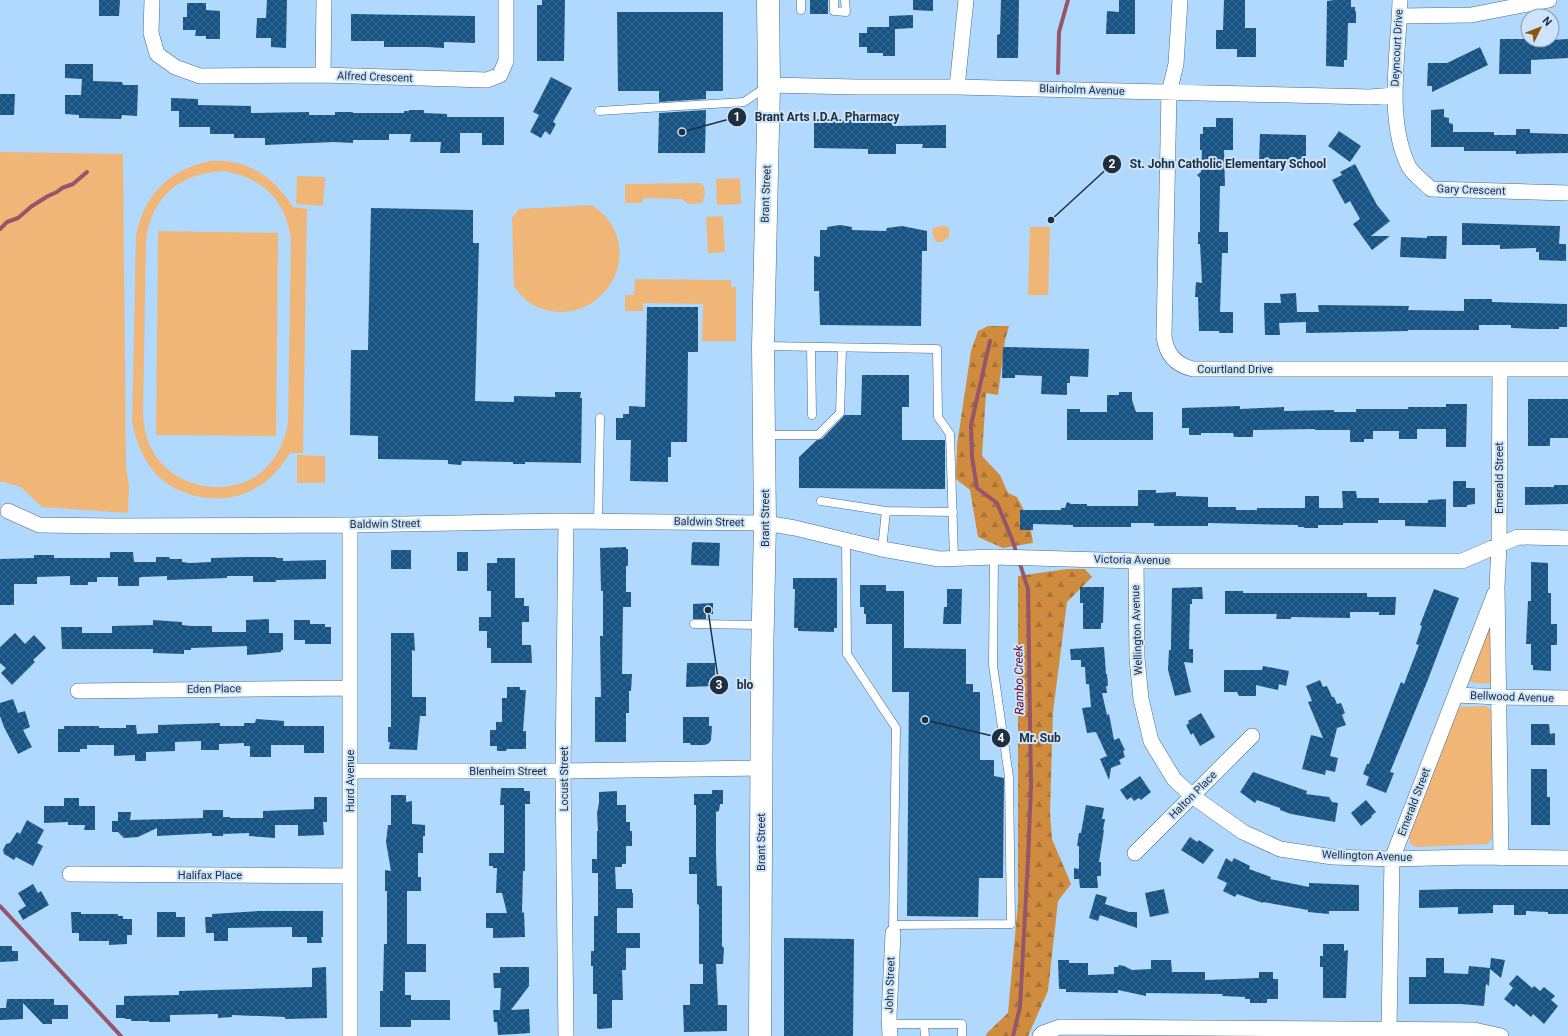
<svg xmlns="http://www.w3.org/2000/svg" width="1568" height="1036" viewBox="0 0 1568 1036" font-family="Roboto,sans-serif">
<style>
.forest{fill:url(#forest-firs)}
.park{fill:#f0b677;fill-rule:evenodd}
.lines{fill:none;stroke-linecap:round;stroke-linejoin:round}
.stream{stroke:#96566a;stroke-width:4}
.building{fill:url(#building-cross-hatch)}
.service-casing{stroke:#496c8c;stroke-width:9}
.minor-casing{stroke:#496c8c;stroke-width:16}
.primary-casing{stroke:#496c8c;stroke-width:23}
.service{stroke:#fff;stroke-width:8}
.minor{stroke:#fff;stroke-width:15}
.primary{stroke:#fff;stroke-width:22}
.labels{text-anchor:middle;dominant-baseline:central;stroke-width:4;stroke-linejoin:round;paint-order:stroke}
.street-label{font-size:11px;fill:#202f3e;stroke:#cce3f9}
.water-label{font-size:12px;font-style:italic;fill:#620628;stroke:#cce3f9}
.leader{fill:none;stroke:#202f3e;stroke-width:1.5}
.callout-dot{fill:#202f3e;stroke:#cce3f9;stroke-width:1.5}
.mark-label{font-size:12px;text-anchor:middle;font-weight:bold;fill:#fff}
.callout-label{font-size:12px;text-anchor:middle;font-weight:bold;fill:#202f3e;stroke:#cce3f9;stroke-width:4;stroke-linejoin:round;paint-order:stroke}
</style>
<defs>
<pattern id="forest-firs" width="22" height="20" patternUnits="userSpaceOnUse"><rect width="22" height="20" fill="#d08c3e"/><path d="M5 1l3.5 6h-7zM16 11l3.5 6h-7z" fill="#a87335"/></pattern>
<pattern id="building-cross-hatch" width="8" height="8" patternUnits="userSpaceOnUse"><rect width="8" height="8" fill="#175383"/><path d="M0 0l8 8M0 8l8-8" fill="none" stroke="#386990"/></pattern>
</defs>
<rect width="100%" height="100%" fill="#b1d8fd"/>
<path class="forest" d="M988,326h21l-4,14 -7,55 -12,-2 -4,63 18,19 8,18 9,4 12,23 4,23 -30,5 -25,-11 -8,-47 -14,-11 1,-34 14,-94 7,-20z
M1067,569h18l7,8 -25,25 -14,110 -3,100 2,27 19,45 -13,17 -10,90 -20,45h-42l1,-3 21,-20 10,-110v-327z"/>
<path class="park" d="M0,152l123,2 3,313 3,19 -1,27 -86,-6 -21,-20 -18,-5h-3z
M211,161c38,-2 62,16 82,46l14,2 -4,244h-13c-11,17 -23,31 -42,39 -31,14 -77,4 -97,-24 -10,-14 -15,-29 -19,-45l4,-187c8,-41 33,-67 75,-75zM224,171c39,7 62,29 67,69l-3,182c-3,20 -12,39 -29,52 -34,25 -87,13 -107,-24 -6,-11 -8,-23 -9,-35l3,-174c5,-44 34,-68 78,-70z
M297,176l28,1 -2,29 -27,-2z
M740,178l1,26 -24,1 -1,-26z
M699,183l5,3 1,8 -3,9 -14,1 -6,-5 -39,-1 -1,5h-17v-19z
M592,205c5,4 10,8 14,12 35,42 -3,103 -55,94 -9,-2 -18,-5 -25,-11 -5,-4 -8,-9 -12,-14l-2,-68 7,-9z
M723,216l2,36 -17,1 -2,-36z
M940,226h7l2,3v8l-7,5h-6l-4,-9 1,-5z
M1030,227h20l-2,68h-20z
M158,231l120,2 -2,203 -120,-1z
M635,279l96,1v7h5v54h-34l1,-37 -60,-1v8h-18v-16h9z
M297,455l28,1v27h-28z
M1492,623l-1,60c-9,1 -16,1 -24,-3l21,-53z
M1486,706l5,4 1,5v124l-4,5 -71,3 -7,-3 -1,-10 45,-121 7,-6z"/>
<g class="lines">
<path class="stream" d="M1058,73l1,-41 9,-32
M0,229l7,-7 11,-4 14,-12 16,-10 9,-4 5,-4 11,-4 14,-12
M990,341l-19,84 1,32 5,31 20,15 15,36 16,50 3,197 -3,73 -8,148 -7,29
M0,906l121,130"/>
</g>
<path class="building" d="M99,0h21l-1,16h-20z
M267,0h20l-1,48 -15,-1v-9h-15l1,-20h9z
M542,0h23l-1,61h-27v-56h5z
M810,0h18v14h-18z
M913,0h20v11l-20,-1z
M1001,0h18l-1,58h-21v-23l3,-1z
M1119,0h16v34h-29l1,-23 12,1z
M1224,0h21v28h11v29h-19v-8h-21v-19h7z
M1334,0h17v7h4v4h1v12h-8l-1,37h-3v7l-18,-1 1,-65z
M187,3h19v7l14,1v28h-14v-3h-11l1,-6h-13v-13h4z
M617,12h106v79h-17v8l-47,3v-11h-41z
M351,14l124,2v27l-31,-1v6l-17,-1h-43v-6h-33z
M913,15v13l-18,1v27h-12v-3h-16v-6h-8v-14h8v-6h22v-11z
M1500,39h28l7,2 33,-2v19l-37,2v14h-32z
M1480,47l8,18 -56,27v-6h-5l1,-23h19z
M65,64h28v17l29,1 1,3h15l-1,31 -15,-1 -1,4 -42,-1v-3l-14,-1v-19h16l1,-16 -17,-1z
M551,77l21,11 -19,34 3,2 -6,11 -5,-4 -4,7 -11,-6 9,-17 -6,-3z
M0,94h15l-1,21h-14z
M171,98l27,1v6l53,1v7l58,-1v3h26v-3h18v1h51v-2h5v-1h15v3l23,1v3h57v28h-22v-12h-22v20h-20l1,-11h-31l1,-8h-22v6h-36v3l-19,-1 -69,3v-7h-31v-4h-24v-7h-31v-16h-8z
M1444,109v8l5,1v5l4,1v8h41v3h22v-6h14v4l38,1v19l-52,1v-3h-52v-4h-33v-37z
M706,110l-1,43h-47l1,-40z
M867,114h29v12l50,-1v23h-24l1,-4h-27v10h-28v-5l-54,-1v-28h53z
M1216,118h17v32h-9l1,36h-5l-1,46h9v21h-6l-2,59h13v21h-14v-2h-20l-1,-34h-3l1,-15 6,1 -2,-39h-2v-12h2v-54l-3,-3 4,-3 1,-22h-2v-16h3v-7h13z
M1339,131l22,15 -11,16 -22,-16z
M1260,134l46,1v32h-17v-5h-30z
M1355,164l22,41 13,16 -19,15h19l-18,14 -19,-26 7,-5 -10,-18 -5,3 -13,-24 10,-5 -2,-3z
M371,208l102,2v33h6l-4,158 39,1v-6l41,1v-5h26l-1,6h2l-1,65 -56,-1v2h-12v-2l-51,-1 -1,4 -13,-1v-4l-70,-1v-23l-28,-1 1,-85h17z
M1462,223l98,3 -1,18h7v17l-27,-1v-8h-3v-4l-36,1v-4h-38z
M840,225l12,2v3l34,1 1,-3 15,-2 25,5v20h-5l-1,75 -101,-1 -1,-34h-5v-35l6,1v-27h7v-3z
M1427,236h20l-1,23 -46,-2 1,-20 26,1z
M1296,293l1,19h22l-1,-7 91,1 -1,4 56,1v-12h28v3l75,2v23h-8v2h-22l-26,-1v-3h-32v5h-71v1l-102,2v-11l-27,1 1,12h-15l-1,-32h17l-1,-9z
M647,307h51v45h-10l-1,90h-16v15h-3v25l-38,-1 1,-41h-15v-22h7v-4h6v-8l16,1z
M1003,347l86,2 -1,28 -18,-1v7h-3v12l-26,-1 1,-18 -27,-1v3h-13z
M862,375h47v32h-7v33h43v49l-146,-1v-31l18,-17 5,-1 23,-24h16z
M1119,392h13v8l4,12h17v28h-86v-31h13v3h27v-17h12z
M1528,399h40v39h-18v8h-22z
M1446,404h21l-1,43h-20v-18h-29v10h-18v-8h-26v8h-9v3h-14v-12h-35v-1l-62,1v7h-19l-1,-4h-32v2h-12v-7h-7v-20l58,-2v3l44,-2v4l50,-1v2h22v-3h52v-2h38z
M1453,481h13v7h9v16l-8,1v2h-14z
M1554,485h14v19l-43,1v-18h29z
M1138,490h18v3l20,-1v4l32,1v10h28v3h21v-2h48v-12h14v12h24l-1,-17h14l1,7h22v5h49v-3l18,-1v28l-41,-1v-6h-27v3h-35v2h-25v3h-14v-1h-6v-2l-90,-2v3h-54v-3h-23v4h-58v-2l-40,-1v6h-13v-20h41v-2h4l2,-6 4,2h16v2h51z
M693,542l27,1 -1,23 -28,-1 1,-22h1z
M626,547v2h2v17h-2v26h5v15h-8l-1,67h10l-1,17h-2v22h-3v29h-31v-45h6l-1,-61h3v-45h-2l-1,-43z
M391,550h20v19h-20z
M110,552h23l1,10h22v-5h13l1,2h12v3l8,1 21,-1v-4l34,-1h31v1h7v3l43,-1v19l-50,1v2h-23v-6h-26v2l-60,2v-4l-26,1 -2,1v8h-21v-9h-21v5h-9v3h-18v-9l-33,1v7h-23v21h-14v-46l34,-1v-3h20v3h56z
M457,552h11v19h-11z
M497,558h18v40h9v8h5v16h-7v23h9l1,18h-41v-15h-4v-17h-8v-14h12v-26h-4v-28h10z
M1531,562l17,1v30h3v31h6v21h-6v26l-18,-1v-5h-2v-21h-5l2,-43h3z
M793,578h44v50h-3v4l-36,-1v-3h-4l1,-39h-2z
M860,585h26v6h18v57l62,1v35h7v8h7v68h14v16l10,2 -1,100h-24l-1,39 -71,-1 2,-224h-17v-68h-26v-10h-2v-7h-4z
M1080,587h24l-1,36h-2v6h-18v-26h-3z
M1202,587l1,12h-11v5h-2l-1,45h4v14l-9,-1 7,30 -16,4 -7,-26 1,-20h2v-8l1,-54z
M947,589h15l-1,35h-18l1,-17h3z
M1434,589l25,9 -32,84 -37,90 4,1 -8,20 -20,-8 3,-8 -6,-3 4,-10h2l32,-82 3,2 15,-39 -3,-1 6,-18 -2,-1z
M1225,591h18v2h124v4h29l-1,18h-16v-3h-29v6l-59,-1v2h-15l1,-5h-52z
M713,603v11h-7v5h-13v-15z
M269,619v14h14v17h-2v2l-34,3v-9l-56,2v2h-7v4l-31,-1v-4h-91l-1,-22h21v6h30v-7l41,-1v-5l29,2v3l9,1h21v6h34v-12z
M294,620h16v4h15v3h6v17h-26v-4h-11z
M15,633l10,11 9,-9 12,13 -13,12 2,2 -23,23 -11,-12 5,-5 -6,-5v-16z
M391,633h23l1,18 -3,-1v47h14v19h-6l-3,34 -28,-1 1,-7h-2v-15h3z
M1104,647l2,27h1l1,12h-2l1,7h-5l5,22 2,-1 5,26 5,-2 6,12 -2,1 2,6 -6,3 2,4 -10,4 -2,12 -9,-21 7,-3 -11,-24 -9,1 -5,-25 9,-1 -2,-23h-3l-1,-17h-4v-7h-10l-1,-11z
M687,663h28v23l-29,1z
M1263,666l26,5 -3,15 -7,-2 -1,6 -22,-5v11h-17l-2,-4h-13v-22h38z
M1320,680l3,7 4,-1 5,11h2l3,7 4,-1 4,10 -3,2 4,10 -9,3 -7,28 8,2 -3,14 -9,-2 -1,5 -23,-6 9,-34 12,3 -15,-36 4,-1 -6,-15z
M507,687h13v3h6l-3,41h3v18h-19l-1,2h-9v-5h-7v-16h6v-8h6v-24h5z
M13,699l5,14 7,-2 5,16 -7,3 9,17 -14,7 -14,-27 -4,-11v-13z
M1201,713l14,24 -15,9 -7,-13 -2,2 -5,-10 3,-2 -1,-2z
M683,717h26v9h3l-1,14 -2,3 -4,2h-14l-1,-2h-7z
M256,719l28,2v5h40v27h-20v-8h-33v12h-21v-11h-6v-3l-25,1v6h-18v-9l-26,1v9l-29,1v9h-11v-6l-21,1v-11h-27v4h-7v3h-22v-23h6v-3h35v2h27v-3h10l1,9 21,-1v-8l62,-2v3h24v-3h11z
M1531,724h18l1,10 5,-1v12h-24z
M1531,769h16v28h3v28h-19z
M1253,772l54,19 -1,3 23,3 3,5 6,1 -3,19 -44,-8 -11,-4v-2l-23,-8 -2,3 -15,-11z
M1140,776l11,16 -10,8 -2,-2 -5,3 -3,-4 -4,3 -7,-10z
M501,788h23v3h6v13h-5v67h-2l-1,42 2,-1 1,25 -32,1v-10h-7v-15h21l-5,-20h-6l1,-25h-4v-2h-4v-13h15v-48h-4z
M712,790h11v14h-3l-1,7 -3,1v42l1,32h5v60l2,2 -1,16h-7l2,41h9v26l-43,1 -1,-27h7v-21h13v-20h-4v-59l-2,-1v-30h-8v-17h7v-52h-2v-11h18z
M617,791v14h9v17h4v9h2v15h-6v18h-4v3h-7l1,22h16v4h1v15h-16v25h23v15h-14v22h-4l1,30h-11v28l-13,1 -2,-1v-34h-4v-28h-2v-15h3v-35h4v-43h-6v-14h5v-28h1l-1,-18 2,-10v-11z
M391,795h15v7l6,-1v23l13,1v11h-2v17h-5v24h3v14h-14v53h19v28h-21v23h6v5h39v20h-39v7h-31v-36h3l1,-47h3v-53h-2v-21l6,1 -5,-29 2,-17h3z
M314,797h13v25h-4l1,13 -26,1v-11h-23v13l-26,-2v-3l-26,1v2h-11v-3l-55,3v-8l-19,9 -14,1 -6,-6h-6v-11h6v-9h13l-1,8 73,-2v-8h20v7h7v1h33v-7l51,-2z
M64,798h15v8h16v24h-11l1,-5h-17v-3l-24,1v-17h20z
M1366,800l10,12 -5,4 1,1 -11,9 -10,-13z
M1086,805l18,3 -2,11h3l-2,11h1l-5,32h2v14h-4l1,12h-18l-1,-9h-5v-11l5,1v-23h-2l2,-13h2z
M27,820l17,10 -7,13 6,3 -10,20 -17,-9 -2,3 -10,-6 -1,-4 3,-6 4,-1 7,-11 3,2z
M1190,837l7,5 2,-2 15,10 -11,14 -22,-14z
M1226,858l6,4 2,-4 16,8 -1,3 22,8 -1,2 39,8v-4l50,2v26h-30v3l-21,-2v-2l-45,-8v1l-26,-9 -2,3 -12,-6 4,-8 -10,-5z
M33,884l5,9 3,-2 8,14 -26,15 -5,-9 8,-5 -8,-13z
M1164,889l5,24 -19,4 -5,-24z
M1456,889h112v25h-20v-2l-22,-1v4h-12v-10h-21v8l-35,1v-7l-39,1v-18z
M1096,894l11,3 -2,7 24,8h8v16l-37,-13 -2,6 -9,-3z
M258,911h65v26h-2l1,6h-15v-6h-15v-10l-64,1v13h-14v-8h-8l-1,-16h7v-3z
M71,912h10v2h37v2h5v3h9v16h-5v9l-18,1v-4h-30v-8h-7z
M157,912h19v5h9v20h-28z
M784,938l70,1 -1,97h-69z
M1323,944h21v7l4,-1 -2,48h-23v-31h-3v-11h3z
M0,946h12v5h6v10l-18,1z
M1426,958h18v15l24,1 1,-8 21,2 1,-10 14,2 -4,18 -11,-9 -1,17 -3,-2 -2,22 -23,-2h-52v-27h17z
M1058,960h11v3h19v12l26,-1v-7h4l1,-2 5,1 8,4 19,-1v-9h20l1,12h33v8l54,-2v-6h14v7h5v20h-11v4h-17v-4h-5v-2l-23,-1 1,-2 -77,-1v3l-28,-6v3l-52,-1v-3h-7z
M326,967l1,51 -42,1v-2l-53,-2v2l-14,1v-4l-48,1v7h-21v-1h-18v-2h-6v-1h-9v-13h8v-9l55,-1v-4l133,-4v-19z
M500,967h29v19l-18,24 18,-1 1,24 -32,2 -1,-13h-3l-1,-12h7l1,-22h-7l-1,-15h7z
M1517,975l15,13 2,-2 6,5 4,-4 11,9 -4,4 7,6 -14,18 -11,-10 -2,3 -15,-13 -2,3 -10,-8 9,-11 -4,-4z
M7,999h47v6h14v14h-16v5h-9l-20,-21v16l-23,1v-12h6z"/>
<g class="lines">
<g class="service-casing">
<path id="service" d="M801,0v10
M834,0v11l12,1 -1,-12
M599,111l145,-9 22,-15
M764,346l173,3 1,68 12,17 4,125
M811,347l1,68
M765,435h53l22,-22 2,-65
M821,501l65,10 67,1
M598,522l2,-104
M846,540l1,114 49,74 -3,202
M882,549l4,-38
M694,624l68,1
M893,925l118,-1 -2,-147 -16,-112 1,-108
M889,1024h73v12
M924,1025l1,11"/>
</g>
<g class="minor-casing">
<path id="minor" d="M152,0l-1,33 6,21 18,13 25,9 123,-1 164,5 13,-5 6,-14v-61
M1180,0l-4,64 -7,29 -5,243c2,18 12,29 29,33h375
M1400,0c-1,52 -15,119 9,167 5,8 15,15 22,22l137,4
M1400,16l71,-1 78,-15
M323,75l1,-75
M769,85l88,2h100l413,10 24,-2
M957,87l9,-87
M1500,370l-1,175 -2,42 4,271
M8,511l31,14 73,1 238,-1 216,-4 199,2 30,5 87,21 57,10 55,-2 142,4h326l56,-24 50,1
M566,521l-3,250 3,265
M1136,561l1,97 4,41 10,42 23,38 18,17 51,36 37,17 53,8 59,2 80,-2 96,1
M78,691l272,-3
M1456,695l43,2 69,1
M350,771h213l198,-3
M1135,853l117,-117
M70,874l280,2
M350,1036v-511
M890,1036l-1,-20 4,-83
M1040,1036l3,-3 17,-6 414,3 27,6
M1386,1036l3,-7 3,-170 103,-266"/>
</g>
<g class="primary-casing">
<path id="primary" d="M760,1036l2,-374 3,-139 -2,-177 6,-261 -1,-85"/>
</g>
<use href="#service" class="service"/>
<use href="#minor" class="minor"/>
<use href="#primary" class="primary"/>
</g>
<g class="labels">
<g class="street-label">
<text transform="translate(1397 48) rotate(-87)">Deyncourt Drive</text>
<text transform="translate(375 77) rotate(2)">Alfred Crescent</text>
<text transform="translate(1082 90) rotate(2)">Blairholm Avenue</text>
<text transform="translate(1471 190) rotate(2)">Gary Crescent</text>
<text transform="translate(766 194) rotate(-88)">Brant Street</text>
<text x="1235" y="369">Courtland Drive</text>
<text transform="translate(1499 478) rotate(-90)">Emerald Street</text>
<text transform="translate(765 518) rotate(-90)">Brant Street</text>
<text transform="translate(709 522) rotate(1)">Baldwin Street</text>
<text transform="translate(385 524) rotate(-1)">Baldwin Street</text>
<text transform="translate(1132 560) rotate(1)">Victoria Avenue</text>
<text transform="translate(1137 630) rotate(-92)">Wellington Avenue</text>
<text transform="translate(214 689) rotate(-1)">Eden Place</text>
<text transform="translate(1512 697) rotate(2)">Bellwood Avenue</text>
<text x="508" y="771">Blenheim Street</text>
<text transform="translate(564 779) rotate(-90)">Locust Street</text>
<text transform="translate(350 781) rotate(-90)">Hurd Avenue</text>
<text transform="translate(1193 795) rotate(-45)">Halton Place</text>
<text transform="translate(1414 802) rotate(-69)">Emerald Street</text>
<text transform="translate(761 842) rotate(-90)">Brant Street</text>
<text transform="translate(1367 856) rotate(2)">Wellington Avenue</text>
<text x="210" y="875">Halifax Place</text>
<text transform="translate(890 985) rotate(-88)">John Street</text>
</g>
<g class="water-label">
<text transform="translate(1019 680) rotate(-91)">Rambo Creek</text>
</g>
</g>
<path class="leader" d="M682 132L737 117M1051 220L1112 164M708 610L719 685M925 720L1001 738"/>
<g class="callout-dot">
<circle cx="682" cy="132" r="4"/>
<circle cx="1051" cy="220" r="4"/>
<circle cx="708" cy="610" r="4"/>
<circle cx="925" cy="720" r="4"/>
<circle cx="737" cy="117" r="10"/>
<circle cx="1112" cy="164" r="10"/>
<circle cx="719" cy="685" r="10"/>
<circle cx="1001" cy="738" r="10"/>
</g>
<g class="mark-label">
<text x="737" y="121">1</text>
<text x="1112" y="168">2</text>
<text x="719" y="689">3</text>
<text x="1001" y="742">4</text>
</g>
<g class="callout-label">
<text x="827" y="121">Brant Arts I.D.A. Pharmacy</text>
<text x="1228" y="168">St. John Catholic Elementary School</text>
<text x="745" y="689">blo</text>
<text x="1040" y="742">Mr. Sub</text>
</g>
<g transform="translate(1540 28) rotate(47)"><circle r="19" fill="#cce3f9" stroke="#879bae"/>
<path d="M0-3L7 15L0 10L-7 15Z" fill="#8c5507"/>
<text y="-6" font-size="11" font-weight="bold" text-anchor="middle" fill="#202f3e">N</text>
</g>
</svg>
